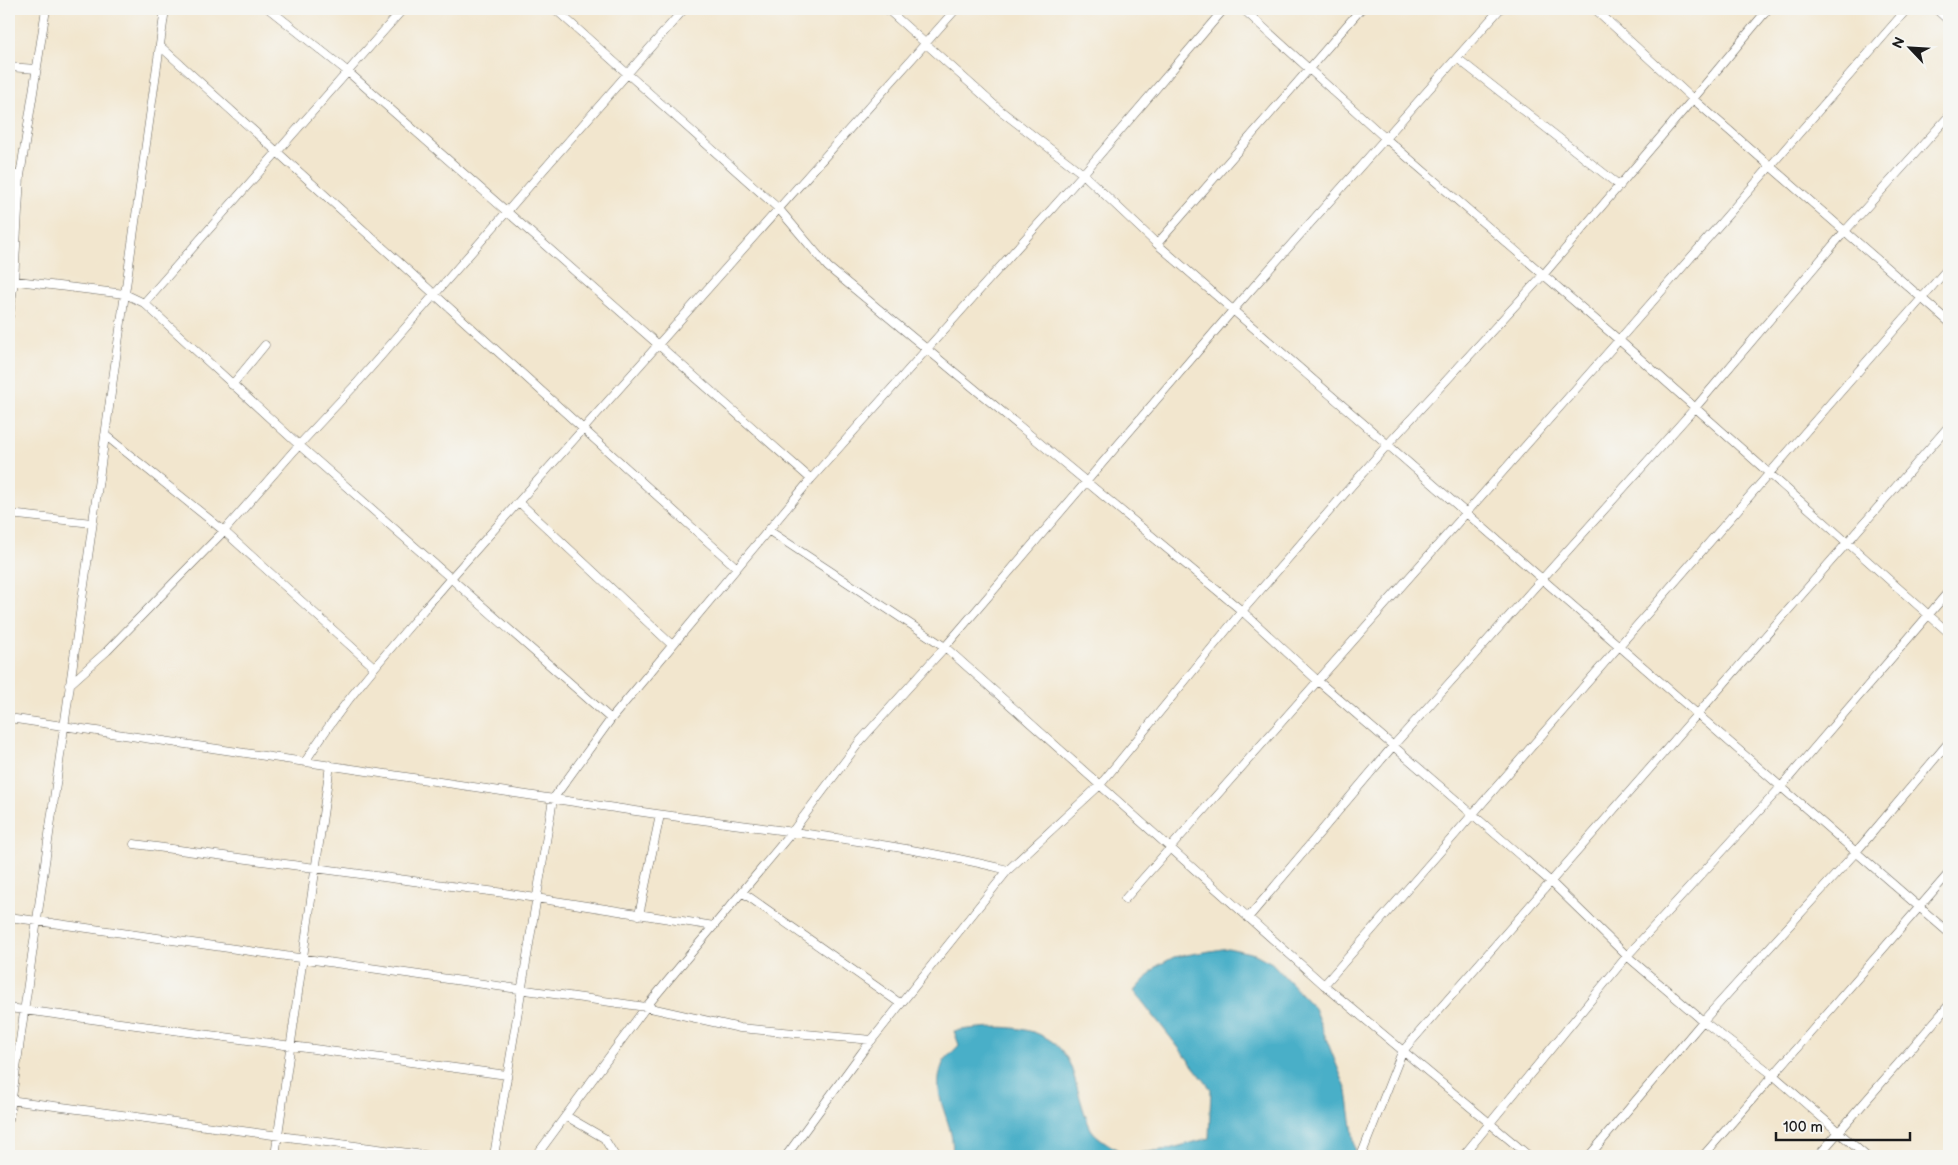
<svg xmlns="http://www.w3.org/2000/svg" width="1958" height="1165" viewBox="0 0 1958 1165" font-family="'Balsamiq Sans',sans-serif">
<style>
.water{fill:#48afc8;stroke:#326672}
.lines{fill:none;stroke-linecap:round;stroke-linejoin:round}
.minor-casing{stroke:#67635a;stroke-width:9}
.minor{stroke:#fff;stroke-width:8}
</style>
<rect width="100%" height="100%" fill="#f6f6f2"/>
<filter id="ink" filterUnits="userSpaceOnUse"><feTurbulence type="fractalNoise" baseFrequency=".02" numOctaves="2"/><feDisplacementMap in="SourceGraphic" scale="10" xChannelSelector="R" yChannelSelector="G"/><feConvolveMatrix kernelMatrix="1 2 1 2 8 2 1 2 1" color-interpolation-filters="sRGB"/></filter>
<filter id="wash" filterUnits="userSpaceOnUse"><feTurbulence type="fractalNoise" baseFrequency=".0096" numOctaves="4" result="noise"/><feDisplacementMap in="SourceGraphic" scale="20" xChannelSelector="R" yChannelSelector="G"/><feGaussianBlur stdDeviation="1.12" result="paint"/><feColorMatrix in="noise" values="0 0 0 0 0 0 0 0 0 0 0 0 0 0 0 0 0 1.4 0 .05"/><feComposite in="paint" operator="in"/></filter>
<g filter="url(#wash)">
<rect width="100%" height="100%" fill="#f2e6ce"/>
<path class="water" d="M1228,948l27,6 17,9 42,45 33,83 9,65h-404c5,-34 -24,-57 -9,-93 3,-6 11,-12 16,-18l-5,-14c41,-6 99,-11 117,36 7,20 11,44 20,62 6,10 25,19 34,26l44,-6 40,-11 2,-49 -77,-98 23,-25 17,-9z"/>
</g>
<g filter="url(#ink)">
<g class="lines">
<g class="minor-casing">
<path id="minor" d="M269,9l78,62 464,408
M555,9l224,200 49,58 414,344 76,70 233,201 76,74 76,65 70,54 93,81
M887,9l114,102 82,63 74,70 792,689
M1243,9l141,128 235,203 330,293
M1595,9l98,90 256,223
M1936,9l13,12
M160,46l577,522
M1457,58l163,128
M9,67l27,2
M9,173l11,3
M1157,244l204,-235
M9,280l116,14 19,9 155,142 312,274
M144,303l259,-294
M9,316l5,-35 6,-105 26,-167
M232,385l33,-40
M105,435l119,96 150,136
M519,502l153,143
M9,514l83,9
M768,530l177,117 379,338 205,171
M69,685l38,-34 117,-120 75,-86 59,-63 326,-373
M9,718c204,29 408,62 613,91 129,19 260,30 386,61l92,-85 142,-174 146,-167 156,-170 149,-175 75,-90
M305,762c41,-66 95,-124 146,-184l505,-569
M134,844l370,49 210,33
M742,892l159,112
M1125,899l494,-559 288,-331
M639,915l21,-100
M9,917l637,90 94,21 132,12
M1248,918l145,-172 302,-338 150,-177 104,-115
M1324,985l625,-718
M9,1008l498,67
M9,1100l422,56
M566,1116l38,22 11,18
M9,1119l156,-1110
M275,1156l55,-391
M494,1156l59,-357 58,-80 200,-240 272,-305 141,-165
M536,1156l110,-149 146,-175 69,-92 84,-93 289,-338 266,-300
M786,1156l77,-105 145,-181
M1361,1156l41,-104 547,-626
M1463,1156l164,-200 153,-168 169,-197
M1589,1156l114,-135 153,-169 93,-110
M1703,1156l246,-283
M1818,1156l131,-151"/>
</g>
<use href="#minor" class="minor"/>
</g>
</g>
<rect width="1958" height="1165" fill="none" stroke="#f6f6f2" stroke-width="30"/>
<g transform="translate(1910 48) rotate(295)" stroke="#f6f6f2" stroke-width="4" paint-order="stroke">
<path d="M0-4L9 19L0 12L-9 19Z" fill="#1c1c1c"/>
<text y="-8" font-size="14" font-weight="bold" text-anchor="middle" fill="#1c1c1c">N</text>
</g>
<path d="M1776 1132v8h134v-8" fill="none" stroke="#1c1c1c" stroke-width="2.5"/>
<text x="1783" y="1132" font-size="15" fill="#1c1c1c" stroke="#f6f6f2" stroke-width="4" paint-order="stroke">100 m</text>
</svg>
